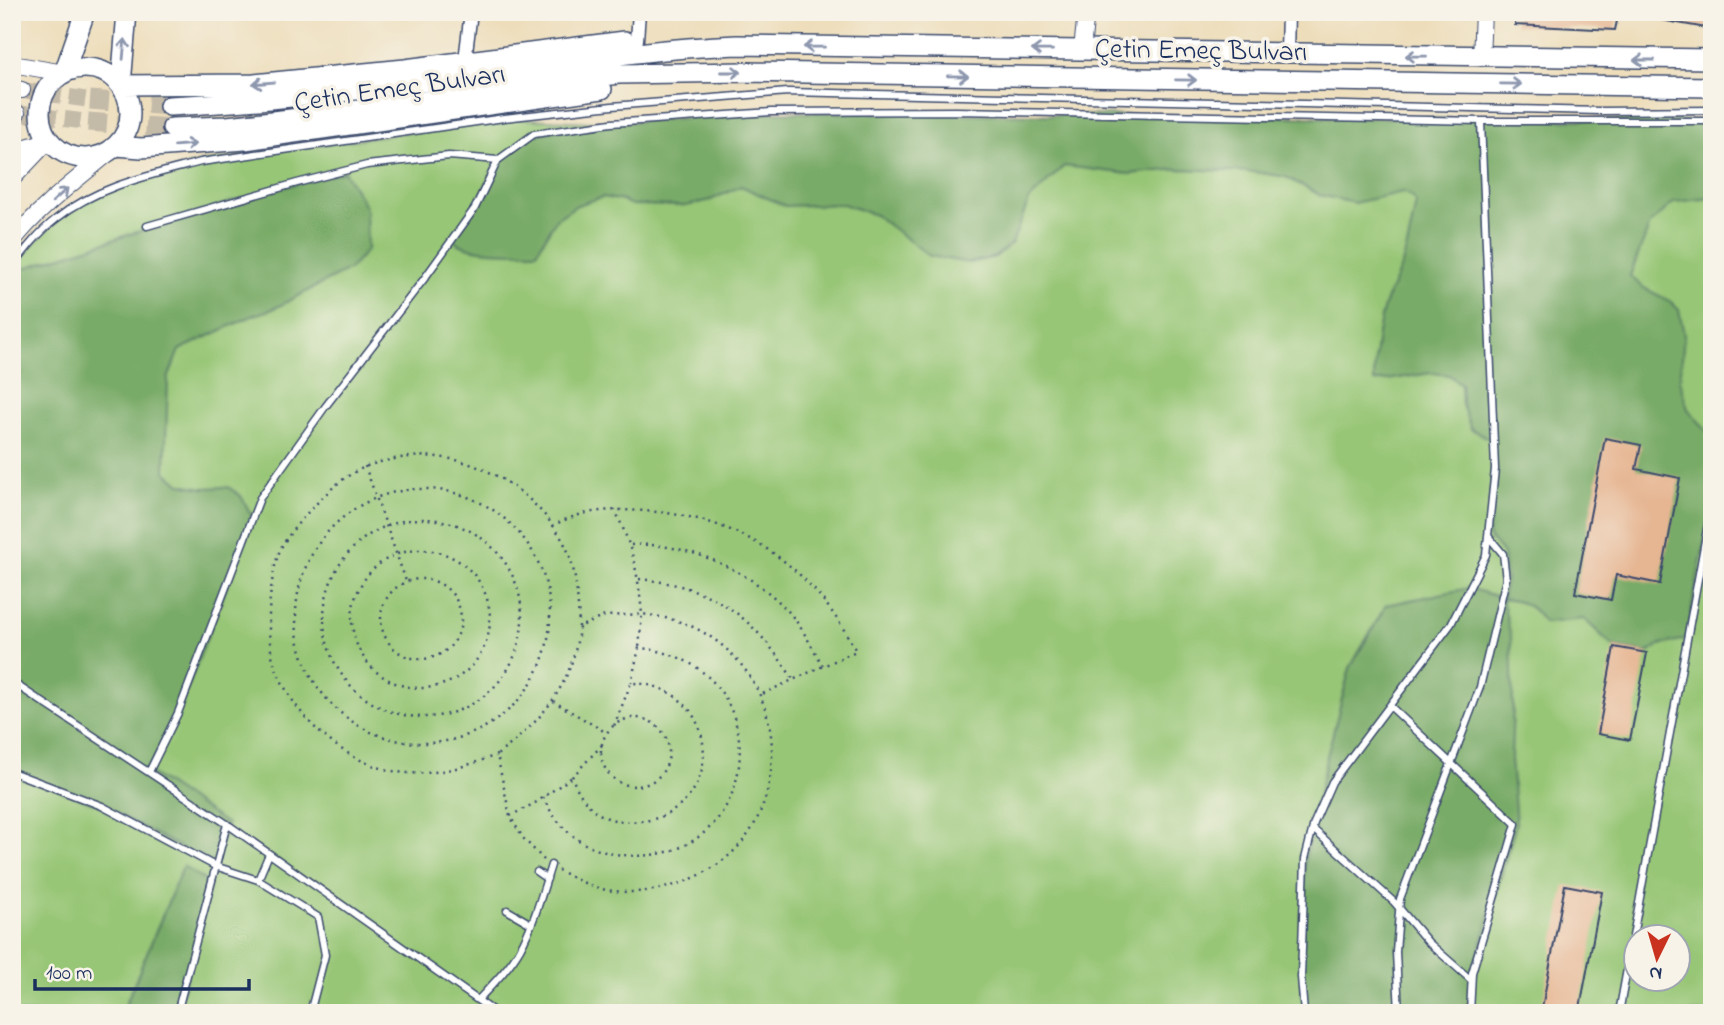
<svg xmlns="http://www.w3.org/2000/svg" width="1724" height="1025" viewBox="0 0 1724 1025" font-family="'Indie Flower',sans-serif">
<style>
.green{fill:#97c676;stroke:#597a6a;stroke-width:2;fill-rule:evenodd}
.forest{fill:#79ab67;stroke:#4a6d62;stroke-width:2}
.building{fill:#e6b693}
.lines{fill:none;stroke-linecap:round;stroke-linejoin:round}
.secondary-tunnel{stroke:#c3baa8;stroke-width:16;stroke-dasharray:16 8;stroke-linecap:butt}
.primary-tunnel{stroke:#c3baa8;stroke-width:19;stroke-dasharray:19 10;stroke-linecap:butt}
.lane-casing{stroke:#3a496c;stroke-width:9}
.street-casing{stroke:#3a496c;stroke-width:15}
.secondary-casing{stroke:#3a496c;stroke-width:18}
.primary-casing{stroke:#3a496c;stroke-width:22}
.path{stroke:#3a496c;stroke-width:2.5;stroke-dasharray:2 5;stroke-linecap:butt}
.lane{stroke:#fff;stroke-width:6}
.street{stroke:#fff;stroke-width:12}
.secondary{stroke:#fff;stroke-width:16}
.primary{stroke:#fff;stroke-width:19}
.oneway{stroke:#8d97ae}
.labels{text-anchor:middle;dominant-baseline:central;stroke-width:7;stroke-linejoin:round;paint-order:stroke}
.street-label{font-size:28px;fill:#1b2f5e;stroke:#f7f3e8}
</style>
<rect width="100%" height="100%" fill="#f7f3e8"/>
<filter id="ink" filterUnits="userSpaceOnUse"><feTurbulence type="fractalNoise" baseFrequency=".0143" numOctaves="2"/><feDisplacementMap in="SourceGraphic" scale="14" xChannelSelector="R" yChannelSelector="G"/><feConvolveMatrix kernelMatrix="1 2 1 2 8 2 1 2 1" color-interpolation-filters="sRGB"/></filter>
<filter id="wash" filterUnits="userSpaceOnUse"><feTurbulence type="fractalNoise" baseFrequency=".00686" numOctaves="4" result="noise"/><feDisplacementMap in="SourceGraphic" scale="28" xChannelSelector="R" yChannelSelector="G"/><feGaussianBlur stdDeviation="1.57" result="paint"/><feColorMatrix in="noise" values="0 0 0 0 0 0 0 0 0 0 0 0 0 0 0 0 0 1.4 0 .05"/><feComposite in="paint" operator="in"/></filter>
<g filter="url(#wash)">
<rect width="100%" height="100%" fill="#edddba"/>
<path class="green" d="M1175,115l537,6v892h-1700v-746l44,-48 54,-31 91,-26 303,-44 107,5zM1636,937h42v42h-42z"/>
<path class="forest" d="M772,112l940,9v77l-38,4 -24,22 -20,52 14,12 26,13 9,9 5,24 -4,47 8,28 24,28v65l-26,137 -23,5 -16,9 -33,-6 -30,-28 -40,4c-11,-18 -21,-22 -42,-24l9,37 2,70 -2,52 5,66 -45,156 -1,33h-166l-3,-36 4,-118 21,-99 24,-92 36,-63 83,-17 33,10 4,-19 -3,-25 -15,-18 6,-95 -23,-12 -9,-24 -1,-21 -12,-9 -18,-2 -57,9c0,-20 4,-57 10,-76 5,-15 14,-29 19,-45 6,-18 9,-39 13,-58l-5,-7 -8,-4 -49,11 -34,-8 -34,-18 -31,-5 -76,-3 -50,5 -65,-8 -35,34 -17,43 -17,14 -26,6 -39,-7 -55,-41 -32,-11 -58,2 -44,-20 -30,14 -25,6 -54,-1 -9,-4 -20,-4 -26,8 -21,14 -19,33c-22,-1 -69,3 -85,-13l23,-31 23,-48 36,-26 77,-11z
M344,171l22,36 1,43 -17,19 -77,40 -19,6 -75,35 -11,29 -3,92 15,13 23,4 25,-1 13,9 12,22 -75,195 -29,59 78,52 -12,42 -113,-60 -90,-34v-500l225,-72z
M183,866l27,18 -33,129h-55z"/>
<g id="blocks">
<path class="building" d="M1515,12h104l-4,18 -100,-5z
M1649,12h63v17l-63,-11z
M1605,438l36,7 -5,24 44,9 -20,106 -44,-9 -5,25 -36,-7z
M1614,647l33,6 -17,87 -32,-6z
M1565,885l37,7 -23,121h-38z"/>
</g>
</g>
<g filter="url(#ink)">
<use href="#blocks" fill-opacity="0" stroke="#3a496c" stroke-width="2"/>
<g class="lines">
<path class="secondary-tunnel" d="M22,90l68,10
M17,113l71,9"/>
<path class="primary-tunnel" d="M90,100l79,6
M88,122l84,6"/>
<g class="lane-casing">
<path id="lane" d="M147,226l150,-43 70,-18 82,-9 49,4
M12,267c13,-17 27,-35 44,-48 41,-33 95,-44 145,-57l303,-44 108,-12 176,-14 812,19 112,-1
M12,682l215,142 269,189
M1390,706l126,118 -44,149 -2,40
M12,772l90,34 113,60 43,14
M149,772l29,-59 82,-215 65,-91 99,-128 51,-71 23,-48 36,-26 77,-11 160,-11 185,-1 525,10h231
M1313,829l81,73 34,40 43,38
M269,854l-11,26 60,37 7,38 -15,58
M537,872l10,7
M507,910l24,14
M478,1000c15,-16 31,-32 42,-51 14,-26 22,-55 31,-84
M177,1013l50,-189
M1304,1013l-3,-36 4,-118 9,-36 18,-41 119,-158 35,-69 9,-86 -14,-348
M1399,1013l-3,-61 4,-53 80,-212 26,-108 -3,-25 -15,-18
M1619,1013l93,-511"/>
</g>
<g class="street-casing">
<path id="street" d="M637,40l2,-28
M1287,54l1,-42
M465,60l6,-48"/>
</g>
<g class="secondary-casing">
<path id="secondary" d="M1082,50l4,-38
M1481,58l2,-46
M12,64l52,9
M12,88l10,2
M12,112l5,1
M12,149h8l27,-8
M12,179l37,-39
M12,242c27,-35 66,-63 99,-91"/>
</g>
<g class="primary-casing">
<path id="primary" d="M40 113a45 45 0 1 1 90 0a45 45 0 1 1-90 0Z
M64,73l21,-61
M121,85l133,-1 151,-15 220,-28
M121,85l6,-73
M169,106c112,-5 223,-20 334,-35 79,-11 154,-23 234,-26l975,14
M172,128l55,-2 82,-9 309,-43 128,-2 966,15
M117,146l24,2 104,-8 357,-51"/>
</g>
<path class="path" d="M365,466l41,115
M296 616a127 127 0 1 1 254 0a127 127 0 1 1-254 0Z
M324 618a99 99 0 1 1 198 0a99 99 0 1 1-198 0Z
M552,526c32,-17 57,-17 93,-15 97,6 166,54 211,140l-96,44
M631,545c54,-4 121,26 157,66 14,16 24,36 35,55
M352 619a69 69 0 1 1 138 0a69 69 0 1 1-138 0Z
M381 619a40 40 0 1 1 80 0a40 40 0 1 1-80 0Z
M639,579c77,7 114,38 154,100
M553,701l54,32
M601 752a34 34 0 1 1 68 0a34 34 0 1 1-68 0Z
M602,745l-30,32c8,22 24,42 49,44 106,11 111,-136 10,-138l-17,43
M497,755c-36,13 -71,24 -109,15 -50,-13 -91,-51 -111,-99 -9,-20 -9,-51 -7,-73 2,-17 4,-36 12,-52 9,-15 21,-29 33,-41 21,-22 40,-38 70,-44 38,-9 74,-5 108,13 30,15 64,48 76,80 8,23 9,49 10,73
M543,797c14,30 38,52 72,57 151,23 172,-193 24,-206l-8,35
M510,816l-13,-61c44,-33 77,-71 82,-128l26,-11 37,-2c-4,-42 -9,-65 -27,-104
M544,860l-21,-22 -13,-22 25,-13 37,-26
M558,870c15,8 32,17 49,20 55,10 125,-18 150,-71 33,-69 11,-152 -58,-189 -18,-10 -37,-13 -57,-16l-3,34"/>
<use href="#lane" class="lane"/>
<use href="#street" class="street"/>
<use href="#secondary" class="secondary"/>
<use href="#primary" class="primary"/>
</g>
<defs><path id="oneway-shaft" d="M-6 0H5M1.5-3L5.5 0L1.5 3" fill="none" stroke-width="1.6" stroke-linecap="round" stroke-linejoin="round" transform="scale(1.75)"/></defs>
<g class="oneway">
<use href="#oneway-shaft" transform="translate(814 47) rotate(-179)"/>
<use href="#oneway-shaft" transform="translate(124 49) rotate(-85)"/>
<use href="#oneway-shaft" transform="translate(1042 50) rotate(-179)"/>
<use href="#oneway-shaft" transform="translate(1416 56) rotate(-179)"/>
<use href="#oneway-shaft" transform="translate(1644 60) rotate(180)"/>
<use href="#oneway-shaft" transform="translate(731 72)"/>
<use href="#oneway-shaft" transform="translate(958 76) rotate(1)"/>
<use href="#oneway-shaft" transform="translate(1186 80) rotate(1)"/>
<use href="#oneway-shaft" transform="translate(263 83) rotate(175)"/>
<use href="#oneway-shaft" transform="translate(1511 84) rotate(1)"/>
<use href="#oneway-shaft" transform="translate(185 145) rotate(-5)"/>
<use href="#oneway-shaft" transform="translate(60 195) rotate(-42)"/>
</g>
</g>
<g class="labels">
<g class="street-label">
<text transform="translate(1201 52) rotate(1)">Çetin Emeç Bulvarı</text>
<text transform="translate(400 90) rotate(-8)">Çetin Emeç Bulvarı</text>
</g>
</g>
<rect width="1724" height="1025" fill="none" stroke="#f7f3e8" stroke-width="42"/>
<g transform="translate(1657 958) rotate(185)"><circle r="33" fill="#f7f3e8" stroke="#9fa5b1" stroke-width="2"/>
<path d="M0-5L12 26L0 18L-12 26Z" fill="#c8321e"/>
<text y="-10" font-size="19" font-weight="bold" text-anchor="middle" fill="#1b2f5e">N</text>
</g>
<path d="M35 979v10h214v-10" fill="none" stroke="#1b2f5e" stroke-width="3.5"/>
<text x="46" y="979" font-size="21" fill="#1b2f5e" stroke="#f7f3e8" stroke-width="5" paint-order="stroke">100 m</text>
</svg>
